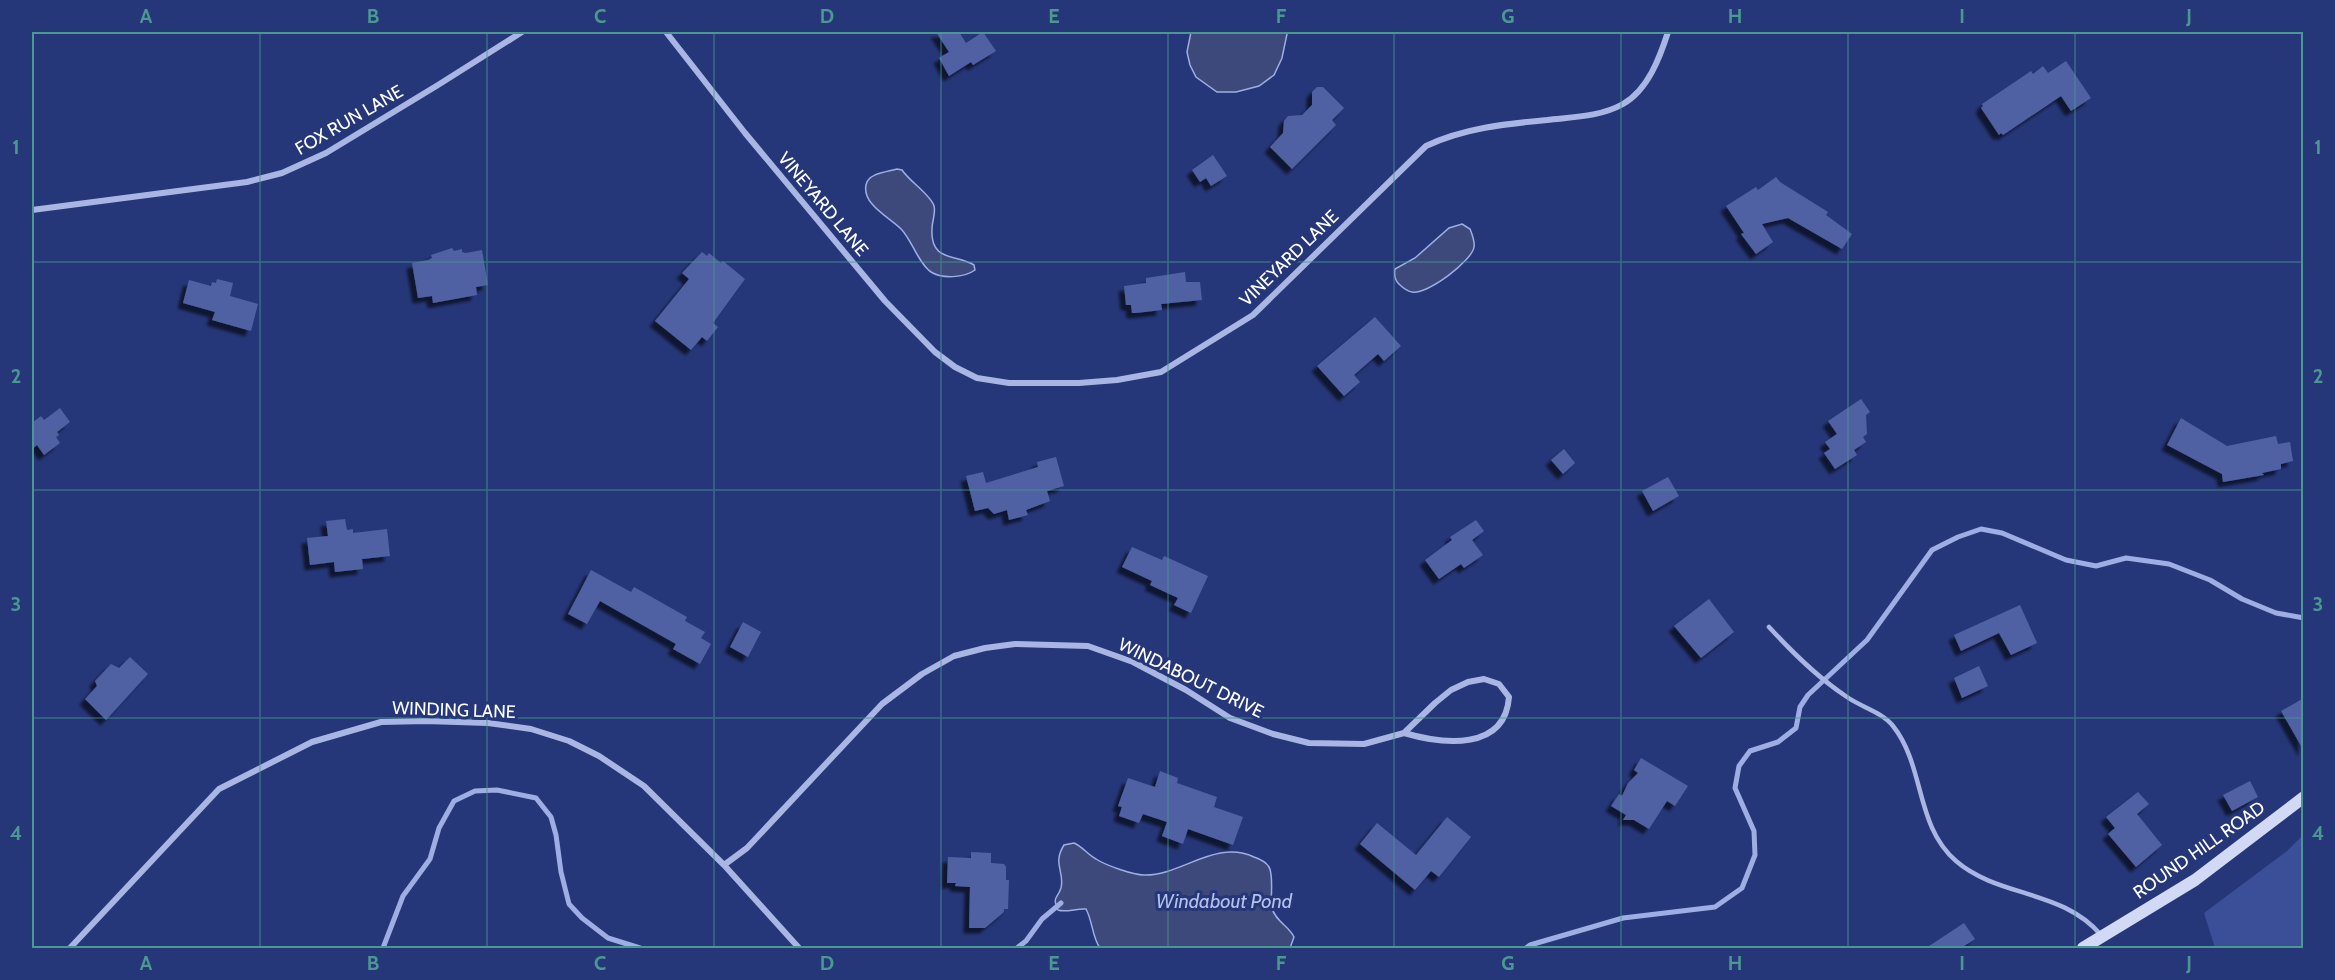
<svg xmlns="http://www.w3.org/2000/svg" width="2335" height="980" viewBox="0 0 2335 980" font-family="Cabin,sans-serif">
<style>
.green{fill:#3a4f97}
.water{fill:#3c497a;stroke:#9eaee4;stroke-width:1.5}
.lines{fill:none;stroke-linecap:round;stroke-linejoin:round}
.stream{stroke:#9eaee4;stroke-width:5}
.building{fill:#4f61a3;filter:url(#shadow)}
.lane{stroke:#a9b6e3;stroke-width:4.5}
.street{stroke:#a9b6e3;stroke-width:6}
.secondary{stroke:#d2d9f4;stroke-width:12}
.grid{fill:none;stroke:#4b9892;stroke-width:1.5;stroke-opacity:0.55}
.labels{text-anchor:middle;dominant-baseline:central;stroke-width:6;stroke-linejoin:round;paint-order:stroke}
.street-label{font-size:18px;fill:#fff;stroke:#263779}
.water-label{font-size:20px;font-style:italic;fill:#b4c1eb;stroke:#263779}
.neatline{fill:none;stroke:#4b9892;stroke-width:2}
.grid-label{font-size:20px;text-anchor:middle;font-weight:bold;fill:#4b9892}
</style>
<defs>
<filter id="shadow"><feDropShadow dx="-5.5" dy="5.5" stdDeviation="1.5" flood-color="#0009"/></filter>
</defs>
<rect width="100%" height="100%" fill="#263779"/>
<path class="green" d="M2303,835v111l-12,2h-76l-11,-35 83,-62z"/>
<path class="water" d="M1191,32h96v2l-5,24 -8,17 -15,11 -23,6h-19l-21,-15 -6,-12 -3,-13z
M897,169l5,1c8,12 29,25 32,36 2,7 -2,15 -2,23 -2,33 24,25 42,36l1,5c-11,8 -33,9 -44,2 -12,-8 -19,-31 -29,-42 -11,-12 -40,-25 -36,-45 2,-12 21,-13 31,-16z
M1462,224l8,5c2,5 5,12 4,18 -2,14 -47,48 -62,45 -3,0 -9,-4 -12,-7 -5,-4 -6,-10 -5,-16l20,-11 34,-30z
M1074,843c9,4 13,11 22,16 9,6 37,16 48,16 37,1 71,-36 110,-18 6,2 12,5 15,10 5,8 1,30 3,41 3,13 17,18 22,29l-4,11h-190c-8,-11 -7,-26 -14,-39 -9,-1 -20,4 -28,1 -6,-14 -1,-10 3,-22 4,-16 -9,-24 3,-43z"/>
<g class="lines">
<path class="stream" d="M383,948l20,-52 27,-37 9,-31 15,-27 21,-10 22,-1 39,8 15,19 5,18 5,37 8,32 13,14 26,20 32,10
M1017,948l9,-7 16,-22 19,-16
M1526,948l4,-3 93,-27 92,-11 27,-19 13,-33 -1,-24 -19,-43 4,-22 11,-15 28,-9 18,-14 4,-21 8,-12 59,-55 65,-90 26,-13 23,-8 21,4 64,27 30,6 30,-8 43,6 41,16 32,19 34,14 28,5"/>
</g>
<path class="building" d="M936,32h23l7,11 17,-11 13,19 -23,14 -2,-3 -22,14 -10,-18 10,-6z
M2066,61l25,37 -20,13 -10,-15 -58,39 -2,-2 -2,2 -18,-27 2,-2 -1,-2 49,-33 2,3 10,-8 5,7z
M1317,87h6l21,21 -12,12 4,5 -44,44 -22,-22 13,-14 1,-12 4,-5 14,-1 10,-10v-13z
M1213,155l14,21 -16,10 -5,-8 -6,4 -8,-12z
M1776,177l4,5 48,30 -2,3 26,19 -10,15 -54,-31 -26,6 11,18 -17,12 -15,-20 3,-1 -18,-27 30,-19 2,3z
M452,248l2,3 8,-2v3l4,1 16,-3 6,35 -12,2 1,8 -44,8 -1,-7 -14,2 -6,-35 16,-3 4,-2 -1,-3z
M702,252l5,4 2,-3 12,10 2,-2 22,18 -32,44 5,4 -11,14 -5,-4 -11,13 -36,-29 34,-42 -7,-6z
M1185,272l1,10h14l2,18 -41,4 1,6 -26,3h-4l-1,-8h-5l-2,-19 22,-3v-5z
M217,279l16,4 -3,13 28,8 -7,27 -39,-11 3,-8 -32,-9 6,-23 22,6 1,-4 4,1z
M1375,317l26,29 -17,15 -6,-7 -24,21 6,7 -16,14 -27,-30z
M1861,399l9,13 -4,3 1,19 -4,3 3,5 -12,8 3,5 -22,14 -11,-16 6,-4 -5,-7 12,-8 -9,-13z
M60,408l10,14 -13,10 2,3 -3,2 4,6 -16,12 -7,-10 -5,4v-26l9,-7 3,4z
M2181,418l46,28 49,-10 2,8 12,-2 3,19 -12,3v5l-19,4 2,2 -41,7 -1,-8 -55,-29z
M1564,449l11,14 -12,11 -12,-14z
M1056,457l8,29 -17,5 3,10 -24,9 2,5 -19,5 -2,-10 -13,4 -6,-6 -13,3 -9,-35 17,-4 3,11 52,-16 -1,-5z
M1668,477l11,19 -26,15 -11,-20z
M345,519l2,11 6,-1v4l34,-4 3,27 -28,3 1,10 -28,3 -1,-10 -24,3 -3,-27 21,-2 -2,-15z
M1476,520l8,11 -12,9 11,15 -19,13 -3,-4 -22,15 -14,-19 27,-20 -2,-3z
M1132,547l30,13 2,-4 44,20 -17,37 -17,-8 4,-7 -28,-13 2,-4 -30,-14z
M591,570l40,22 3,-5 53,30 -2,4 20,11 -4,6 10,6 -11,20 -27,-15 3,-5 -76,-43 -13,23 -19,-10z
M1709,599l25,33 -33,26 -27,-32z
M2020,605l17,38 -26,12 -12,-22 -38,18 -7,-16z
M743,622l18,10 -13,25 -18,-10z
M130,657l18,17 -42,46 -21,-21 12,-13 -2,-5 16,-17 8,4z
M1979,666l9,20 -26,12 -8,-20z
M2304,698v53l-23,-40z
M1641,758l47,28 -13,20 -8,-5 -18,28 -15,-9h-11l3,-5 -15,-9 8,-12 3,2 6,-13 10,-10 -4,-3z
M1160,771l18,7 -1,5 40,14 -3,10 29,10 -10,28 -45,-16 -5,15 -21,-8 5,-14 -24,-8 -4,9 -20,-7 3,-9 -4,-1 10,-28 27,9z
M2250,781l8,16 -26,14 -9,-16z
M2138,792l11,12 -12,10 25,31 -26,22 -28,-33 7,-6 -9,-11z
M1447,817l24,20 -32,40 -8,-6 -16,19 -55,-46 17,-21 39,32z
M971,852l20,1v10l13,1 2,3v13h3l-1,29h-4v3l-19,16h-16l1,-41 -15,-1 1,-3h-9l1,-26 23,1z
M1964,923l11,16 -14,9h-35z"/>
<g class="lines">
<path class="lane" d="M1769,627c24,26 48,50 78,70 14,10 35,15 46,29 32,40 22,100 63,135 43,37 106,28 145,74"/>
<path class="street" d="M666,32l79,101 140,168 50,51 20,15 22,11 32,5h70l38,-3 44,-8 92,-57 173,-169c38,-18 79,-22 121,-26 25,-3 53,-3 76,-16 25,-14 37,-47 45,-72
M32,210l215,-28 35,-9 44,-20 112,-68 84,-53
M724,865l23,-17 135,-144 40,-30 32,-18 31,-8 30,-4 73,2 45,16 53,28 44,28 43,16 36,9 55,1 40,-11 31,-30 16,-13 17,-8 16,-3 15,5 10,13c-4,55 -67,47 -105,36
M70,948l149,-159 93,-47 69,-20 45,-1 62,2 43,6 38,12 30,15 45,30 80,79 75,83"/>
<path class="secondary" d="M2083,948l112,-68 109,-83"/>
</g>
<path class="grid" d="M260,32v916M487,32v916M714,32v916M941,32v916M1168,32v916M1394,32v916M1621,32v916M1848,32v916M2075,32v916M32,262h2272M32,490h2272M32,718h2272"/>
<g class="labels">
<g class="street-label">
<text transform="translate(349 120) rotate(-30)">FOX RUN LANE</text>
<text transform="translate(823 204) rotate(50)">VINEYARD LANE</text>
<text transform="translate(1289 258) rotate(-44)">VINEYARD LANE</text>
<text transform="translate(1191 678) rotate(26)">WINDABOUT DRIVE</text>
<text transform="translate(454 710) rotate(2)">WINDING LANE</text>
<text transform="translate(2199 850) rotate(-35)">ROUND HILL ROAD</text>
</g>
<g class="water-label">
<text x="1224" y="901">Windabout Pond</text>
</g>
</g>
<rect width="2335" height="980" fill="none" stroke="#263779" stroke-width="66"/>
<rect x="33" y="33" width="2269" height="914" class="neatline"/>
<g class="grid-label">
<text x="146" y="23">A</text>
<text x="373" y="23">B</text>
<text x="600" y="23">C</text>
<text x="827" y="23">D</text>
<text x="1054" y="23">E</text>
<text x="1281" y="23">F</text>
<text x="1508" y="23">G</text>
<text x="1735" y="23">H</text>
<text x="1962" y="23">I</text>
<text x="2189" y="23">J</text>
<text x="16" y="154">1</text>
<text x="2318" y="154">1</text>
<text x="16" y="383">2</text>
<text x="2318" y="383">2</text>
<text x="16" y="611">3</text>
<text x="2318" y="611">3</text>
<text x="16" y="840">4</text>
<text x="2318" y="840">4</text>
<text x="146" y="970">A</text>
<text x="373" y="970">B</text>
<text x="600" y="970">C</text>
<text x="827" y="970">D</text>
<text x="1054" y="970">E</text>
<text x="1281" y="970">F</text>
<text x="1508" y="970">G</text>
<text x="1735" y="970">H</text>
<text x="1962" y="970">I</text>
<text x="2189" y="970">J</text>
</g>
</svg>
